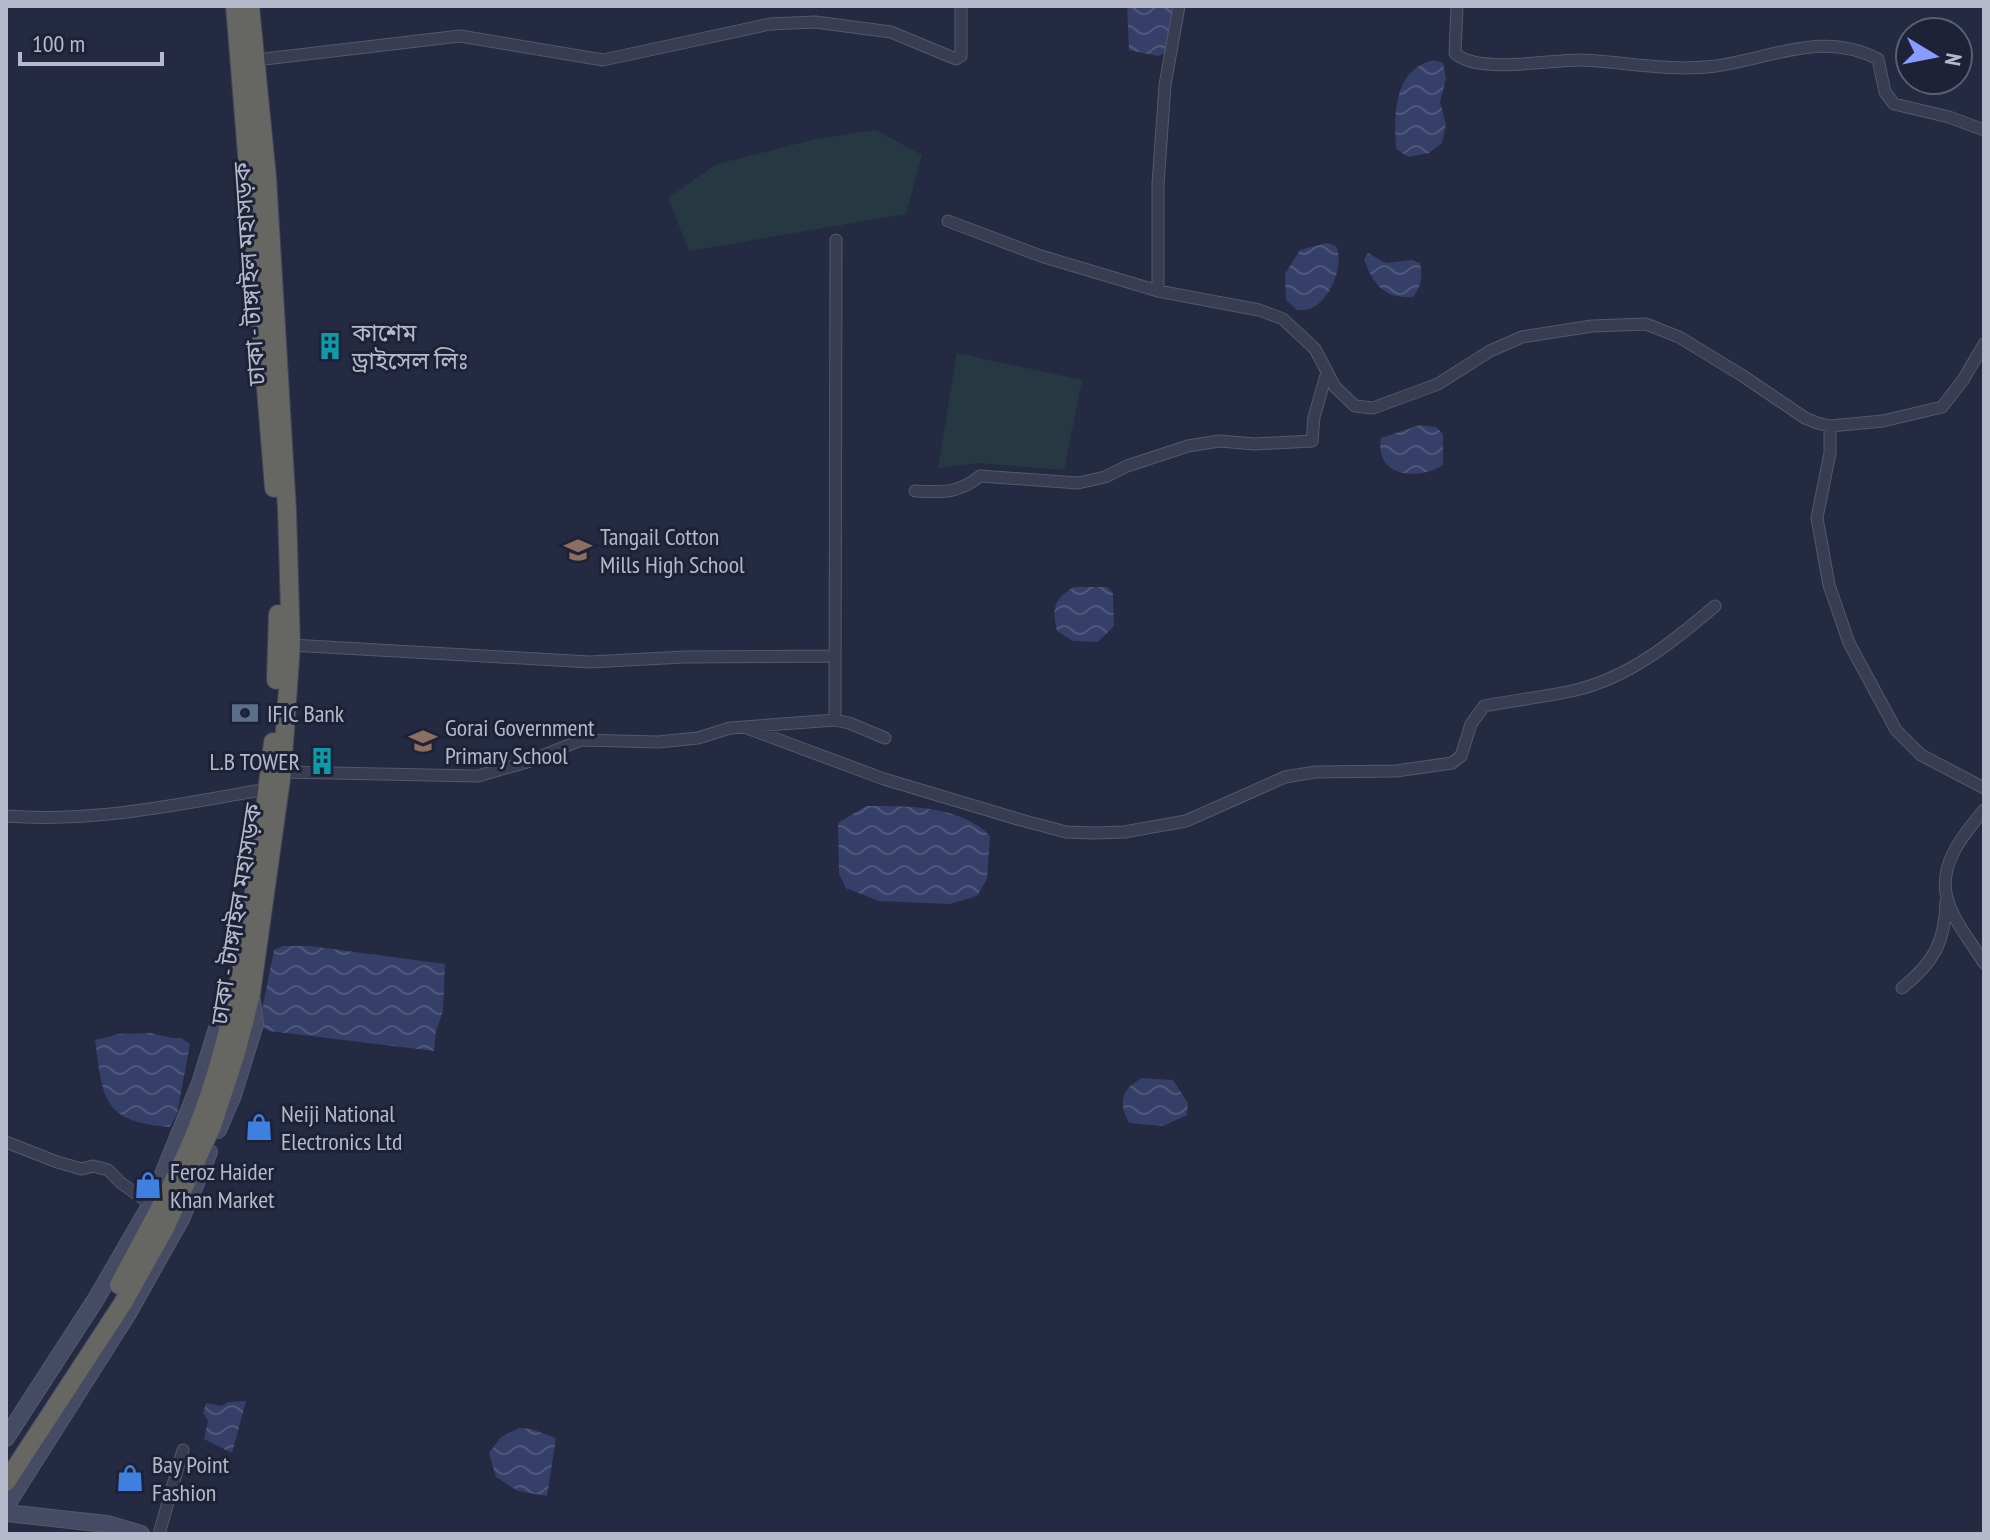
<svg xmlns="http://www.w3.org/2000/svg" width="1990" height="1540" viewBox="0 0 1990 1540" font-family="'PT Sans Narrow','Noto Sans Bengali',sans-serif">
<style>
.green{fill:#263942}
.water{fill:url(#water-waves)}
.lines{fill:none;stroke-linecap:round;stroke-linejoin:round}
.minor-casing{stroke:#53586b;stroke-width:13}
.secondary-casing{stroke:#53586b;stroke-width:18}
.trunk-casing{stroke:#404558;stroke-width:20}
.minor{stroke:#383d51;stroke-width:11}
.secondary{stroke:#464b64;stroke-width:16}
.trunk{stroke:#666663;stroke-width:18}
.labels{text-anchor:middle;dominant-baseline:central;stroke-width:6;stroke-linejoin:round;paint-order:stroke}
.street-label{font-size:24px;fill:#b5b9cb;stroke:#1d2236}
.poi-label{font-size:24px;fill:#b5b9cb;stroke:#1d2236;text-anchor:start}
</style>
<defs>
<pattern id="water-waves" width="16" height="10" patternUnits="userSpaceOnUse" patternTransform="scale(2)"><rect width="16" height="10" fill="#353f67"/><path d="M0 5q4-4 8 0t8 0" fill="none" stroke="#50597b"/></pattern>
</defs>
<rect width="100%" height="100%" fill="#242a41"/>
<path class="green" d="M876,130l46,25 -16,59 -217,37 -21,-53 49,-34 99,-25z
M957,353l125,27 -18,90 -86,-7 -40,5z"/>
<path class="water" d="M1127,6h50l-9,46 -10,4 -29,-6z
M1434,60l9,3 3,16 -6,23 6,22 -4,19 -13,10 -20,4 -13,-8c-2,-34 -3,-80 38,-89z
M1327,243l9,3c9,18 -6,55 -26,63 -4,1 -9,1 -13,1l-11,-10 -1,-26 15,-24z
M1368,253l18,10 26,-3 8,3c3,14 1,24 -7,34 -28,2 -40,-12 -49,-38z
M1420,425l16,2 7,7v31c-25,16 -69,12 -62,-27z
M1074,587h33l6,6 1,33 -16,16 -25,-1 -16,-10c-5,-22 -4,-32 17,-44z
M866,806c40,0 95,-1 124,30l-3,43 -10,17 -27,8 -71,-3 -33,-13 -7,-14 -1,-51z
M283,946h27l135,18 -2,47 -7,20 -2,20 -165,-20 -10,-6 15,-75z
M150,1033l22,5h9l9,6 -13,70 -7,13c-67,-5 -67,-27 -75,-87l24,-6z
M1142,1078l31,2 15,23 -1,12 -24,11 -34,-3c-11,-20 -8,-34 13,-45z
M246,1401l-14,52 -28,-14 4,-18 -5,-8 3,-10 16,3 6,-4z
M519,1428l12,1 25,9 -9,58 -29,-5 -22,-14 -7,-24 12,-16z"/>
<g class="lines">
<g class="minor-casing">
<path id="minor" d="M1457,6l-2,47c23,22 96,6 127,7 44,2 89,12 134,6 56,-8 107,-36 162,-7l7,33 9,12 55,13 35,13
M256,60l204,-24 143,24 167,-36 45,-2 76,10 65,27 5,-3v-50
M948,221l93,35 117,35 101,19 24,9 32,30 20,38 20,19 18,2 65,-24 52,-33 32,-14 70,-11 54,-2 33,13 64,39 62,42 12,5 13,3 53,-5 59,-14 21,-27 21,-36
M1158,291v-107l7,-99 14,-79
M1830,426v27l-13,65 12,67 20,58 47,87 25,25 63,33
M915,491c27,1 43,3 65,-15l98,7 27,-6 22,-11 61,-20 31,-5 36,3 57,-3 2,-24 13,-45
M291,645l299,17 94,-5 150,-1
M835,720l1,-480
M744,727l140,52 137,41 45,12 29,1 29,-1 62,-11 99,-44 30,-5 81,-1 56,-8 9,-7 10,-32 13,-18c30,-6 62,-9 92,-16 54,-13 98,-49 139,-84
M282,772l196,4 49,-14 54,-22 77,2 40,-4 32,-10 105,-8 14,3 36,15
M1984,810c-20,24 -46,54 -37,88 6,23 25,45 37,65
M6,816c87,7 176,-12 261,-27
M1902,988c31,-25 43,-45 44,-86
M6,1142l51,20 25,7 11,-3 15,4 13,13 30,21
M159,1534l24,-84"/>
</g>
<g class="secondary-casing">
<path id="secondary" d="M218,1130l15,-35 22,-71 -3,-24
M6,1438l90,-139 55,-95 49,-121 20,-64 13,-24
M6,1506l121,-191 54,-96 28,-67
M6,1513l101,11 34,10"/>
</g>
<g class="trunk-casing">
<path id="trunk" d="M235,6l39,482
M276,680l2,-66
M119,1285c29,-55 61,-110 83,-169 43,-116 56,-251 71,-374
M6,1482l117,-179 42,-75 47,-102 24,-73 15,-59 31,-222 9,-127 -4,-135 -20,-333 -17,-171"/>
</g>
<use href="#minor" class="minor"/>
<use href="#secondary" class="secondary"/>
<use href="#trunk" class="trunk"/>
</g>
<defs>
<g id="building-bare" transform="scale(2.16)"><path d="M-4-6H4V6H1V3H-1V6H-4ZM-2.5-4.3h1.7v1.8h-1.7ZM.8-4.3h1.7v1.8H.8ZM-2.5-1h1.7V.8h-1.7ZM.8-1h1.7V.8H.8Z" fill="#0f9aa8" stroke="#1d2236" stroke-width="2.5" paint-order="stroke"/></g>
<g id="school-bare" transform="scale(2.16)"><path d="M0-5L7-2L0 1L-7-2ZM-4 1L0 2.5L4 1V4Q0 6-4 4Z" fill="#8d6e63" stroke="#1d2236" stroke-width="2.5" paint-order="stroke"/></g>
<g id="bank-bare" transform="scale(2.16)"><path d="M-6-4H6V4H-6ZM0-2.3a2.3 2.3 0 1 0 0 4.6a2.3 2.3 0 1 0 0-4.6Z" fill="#5c6f8a" stroke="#1d2236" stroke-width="2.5" paint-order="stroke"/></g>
<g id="shop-bare" transform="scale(2.16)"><path d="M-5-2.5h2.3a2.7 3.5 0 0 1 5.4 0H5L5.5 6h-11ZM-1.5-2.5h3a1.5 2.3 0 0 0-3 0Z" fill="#3f7fe0" stroke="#1d2236" stroke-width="2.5" paint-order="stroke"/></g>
</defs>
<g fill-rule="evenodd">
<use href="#building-bare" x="330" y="346"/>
<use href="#school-bare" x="578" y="550"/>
<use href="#bank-bare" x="245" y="713"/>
<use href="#school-bare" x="423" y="741"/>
<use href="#building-bare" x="322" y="761"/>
<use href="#shop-bare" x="259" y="1127"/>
<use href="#shop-bare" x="148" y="1185"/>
<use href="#shop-bare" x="130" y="1478"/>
</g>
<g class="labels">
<g class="street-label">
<text transform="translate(249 274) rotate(-94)">ঢাকা - টাঙ্গাইল মহাসড়ক</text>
<text transform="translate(236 914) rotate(-81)">ঢাকা - টাঙ্গাইল মহাসড়ক</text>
</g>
<g class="poi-label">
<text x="352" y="332">কাশেম<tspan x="352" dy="28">ড্রাইসেল লিঃ</tspan></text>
<text x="600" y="536">Tangail Cotton<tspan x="600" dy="28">Mills High School</tspan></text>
<text x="267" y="713">IFIC Bank</text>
<text x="445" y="727">Gorai Government<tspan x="445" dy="28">Primary School</tspan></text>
<text x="300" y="761" text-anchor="end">L.B TOWER</text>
<text x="281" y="1113">Neiji National<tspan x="281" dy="28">Electronics Ltd</tspan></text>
<text x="170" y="1171">Feroz Haider<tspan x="170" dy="28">Khan Market</tspan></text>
<text x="152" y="1464">Bay Point<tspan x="152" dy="28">Fashion</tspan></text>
</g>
</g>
<rect width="1990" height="1540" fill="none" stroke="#b5b9cb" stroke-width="16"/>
<g transform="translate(1934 56) rotate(100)"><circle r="38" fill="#1d2236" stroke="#5a5e72" stroke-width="2"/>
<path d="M0-6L14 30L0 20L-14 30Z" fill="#889cfd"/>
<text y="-12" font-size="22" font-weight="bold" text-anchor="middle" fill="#b5b9cb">N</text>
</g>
<path d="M20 52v12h142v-12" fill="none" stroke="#b5b9cb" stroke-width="4"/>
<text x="32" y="52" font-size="24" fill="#b5b9cb" stroke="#1d2236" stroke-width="6" paint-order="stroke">100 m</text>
</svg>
